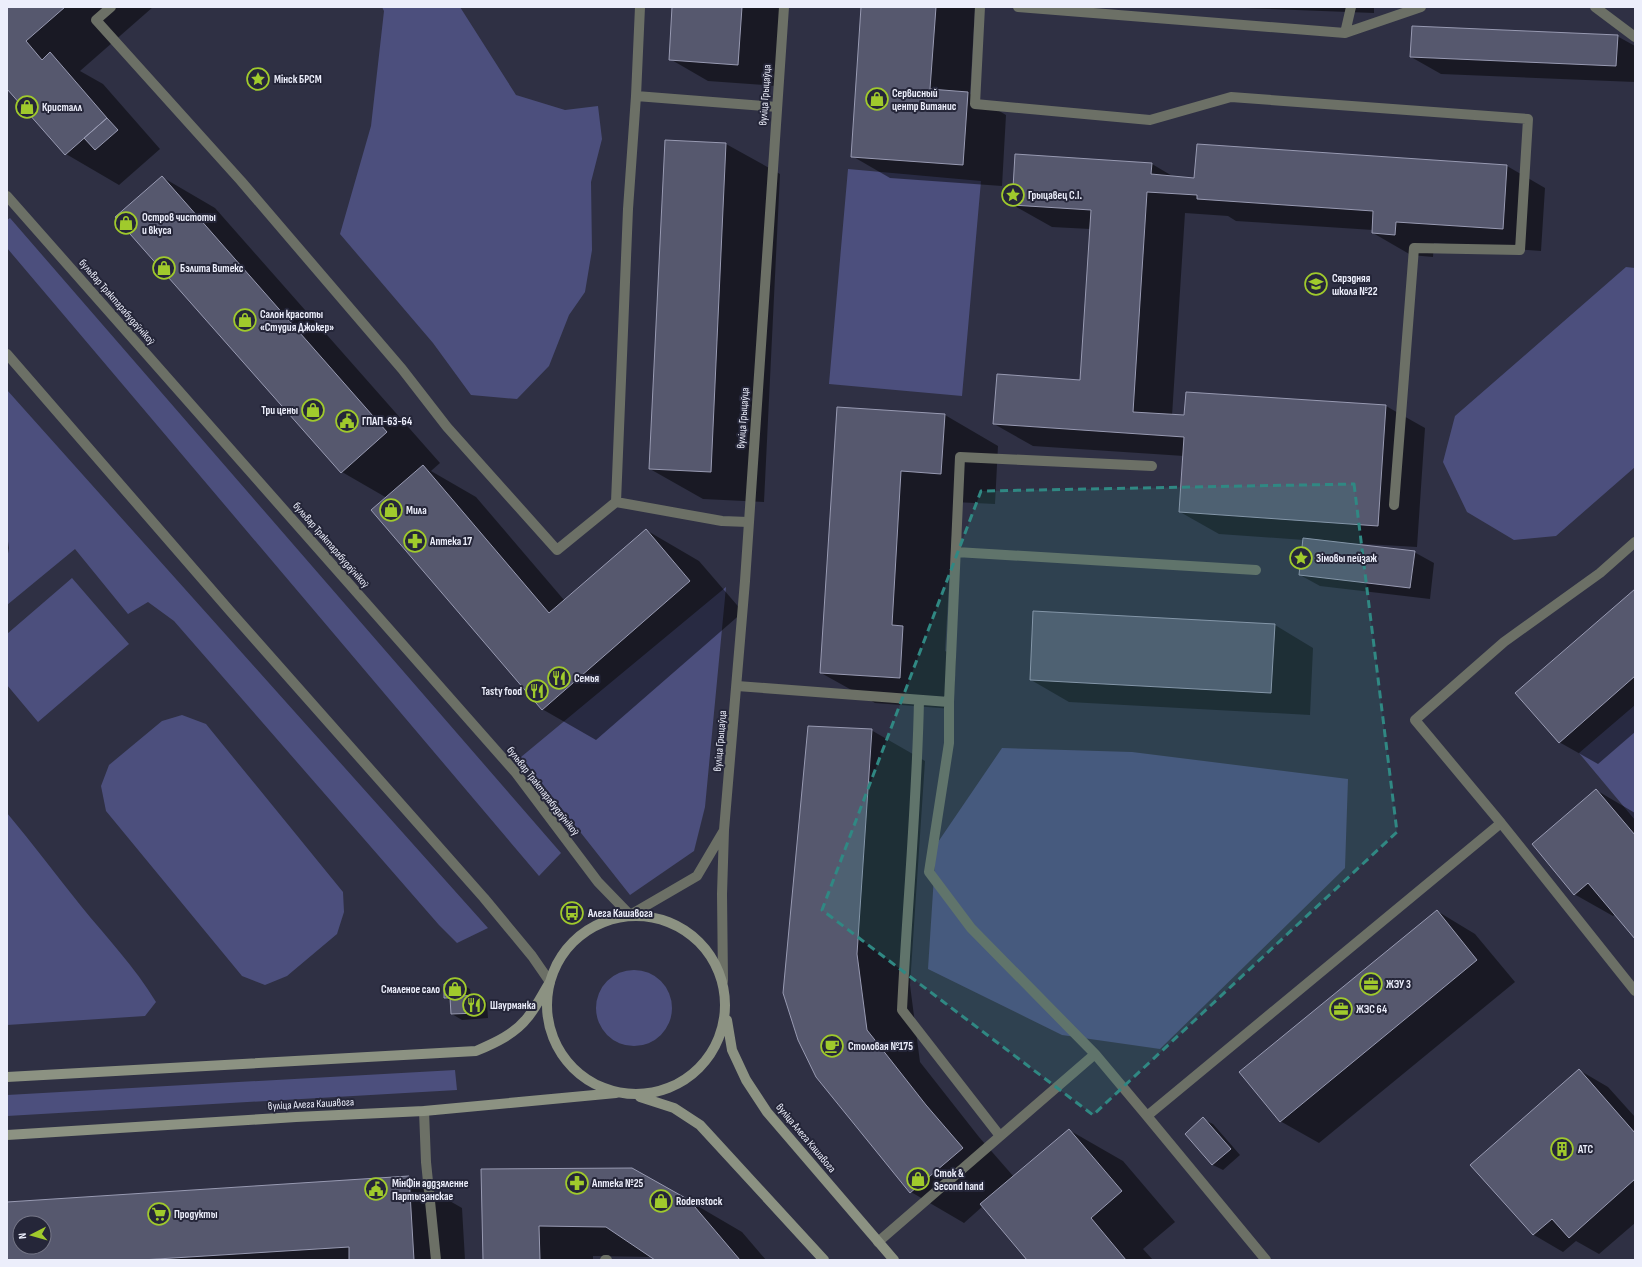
<svg xmlns="http://www.w3.org/2000/svg" width="1642" height="1267" viewBox="0 0 1642 1267" font-family="'Sofia Sans Condensed',sans-serif">
<style>
.green{fill:#4c4f7d}
.shadow{fill:#0007;fill-rule:evenodd}
.building{fill:#56586e;stroke:#989ab2;fill-rule:evenodd}
.lines{fill:none;stroke-linecap:round;stroke-linejoin:round}
.service{stroke:#6c7066;stroke-width:10}
.pedestrian{stroke:#6c7066;stroke-width:10}
.tertiary{stroke:#6c7066;stroke-width:10}
.secondary{stroke:#8c9282;stroke-width:10}
.marked{fill:#308883;fill-opacity:0.2;stroke:#308883;stroke-width:3;stroke-dasharray:8 5;stroke-linejoin:round}
.labels{text-anchor:middle;dominant-baseline:central;stroke-width:4;stroke-linejoin:round;paint-order:stroke}
.poi-label{font-size:11px;font-weight:bold;fill:#eceefb;stroke:#252639;text-anchor:start}
.street-label{font-size:11px;fill:#eceefb;stroke:#252639}
</style>
<rect width="100%" height="100%" fill="#2f3044"/>
<path class="green" d="M382,7h78l56,88 49,15 33,-4 4,33 -11,43 1,68 -7,42 -16,23 -20,51 -32,33 -46,-4 -38,-52 -93,-109 31,-108 13,-115z
M848,169l133,12 -19,215 -133,-12z
M10,218l551,635 -22,23 -532,-628v-28z
M1626,267l9,1v199l-79,69 -42,4 -47,-28 -24,-50 12,-46z
M7,390l481,538 -31,15 -18,-18 -265,-304 -26,-19 -20,12 -53,-65 -68,56v-46l2,-11 -2,-13z
M72,578l57,66 -91,78 -31,-37v-51z
M726,587l-21,220 -11,44 -64,44 -109,-138z
M1635,705v115l-56,-67z
M182,715l24,9 137,168 1,20 -7,22 -50,42 -22,9 -23,-9 -136,-165 -5,-25 8,-21 53,-44z
M1002,748l130,4 216,27 -3,89 -185,181 -98,-14 -134,-66 8,-124z
M7,813c26,31 49,62 74,93 26,32 54,61 75,96l-11,14 -138,9z
M596 1008a38 38 0 1 1 76 0a38 38 0 1 1-76 0Z
M455,1070l2,20 -450,26v-21z"/>
<path class="shadow" d="M7,7h146l-73,64 23,13 57,65 -41,36 -53,-31 -59,-67z
M674,7h108l-6,79 -68,-5 -38,-22z
M862,7h113l-5,87 36,21 -4,71 -112,-8 -38,-22z
M1218,7h156v6z
M1617,36l18,10v36l-194,-8 -30,-17z
M666,141l60,3 54,30 -16,328 -61,-3 -53,-30z
M1152,164l22,13 21,2 312,-13 38,22 -4,63 -107,-8 -1,14 -22,-2 -38,-22v-3l-137,-9 -8,-5 -43,-3 -13,203h13l2,-23 199,13 39,22 -8,119 -69,-4v1l66,8 20,11 -4,36 -110,-13 -20,-11 4,-35 -85,-6 -39,-22 4,-56 -151,-10 -39,-22 87,-43 9,-152 -38,-2 -39,-22z
M162,177l53,31 225,255 -9,8 45,26 88,103 82,-70 53,31 44,51 -147,128 -54,-31 -155,-211 -45,-26z
M838,408l107,7 53,31 -3,58 -41,-2 -9,149 11,6 -3,52 -78,-6 -54,-30z
M1635,590v142l-37,32 -39,-22z
M1034,612l241,13 38,23 -3,67 -241,-13 -38,-22z
M871,730l54,31 -15,224 10,77 59,75 35,40 55,-47 54,31 52,61 -32,27 10,11h-124l-46,-54 -19,17 -53,-31 -94,-115z
M1596,790l39,23v124l-19,-23 -3,2 -39,-22z
M1437,911l38,23 40,48 -196,161 -39,-22z
M461,984l9,5 1,8 6,-1 10,6 1,16 -26,2 -10,-6 -1,-13 -6,-3z
M1579,1070l29,17 27,30v106l-36,31 -23,-13 -13,11 -29,-17 -63,-70z
M1203,1119l10,5 27,31 -17,15 -10,-5 -27,-31z
M482,1170l207,31 53,31 24,28h-110l-2,-3 -61,-1v4h-109z
M408,1177l54,31 3,52h-458v-57zM20,1223h24v24h-24z"/>
<path class="building" d="M7,7h58l-39,34 16,19 8,-8 57,66 -42,37 -58,-66z
M672,7h70l-4,58 -69,-5z
M861,7h75l-6,82 38,3 -5,73 -112,-8z
M1412,26l206,9 -2,31 -206,-9z
M107,118l11,12 -23,20 -11,-12z
M665,140l61,3 -15,329 -62,-3z
M1197,144l310,21 -4,64 -107,-7 -1,13 -23,-2 1,-22 -176,-12v-4l-50,-3 -14,220 51,3 2,-23 200,13 -8,121 -199,-14 5,-75 -191,-13 4,-50 83,6 11,-170 -79,-5 3,-51 137,9 -1,11 43,4z
M162,176l225,256 -46,41 -226,-256z
M837,407l108,7 -4,60 -40,-3 -9,154 11,1 -3,52 -80,-5z
M423,465l126,148 97,-84 44,52 -148,129 -171,-200z
M1303,538l112,13 -5,37 -111,-13z
M1635,589v87l-76,67 -44,-50z
M1033,611l242,13 -4,69 -241,-13z
M808,726l64,3 -15,225 10,76 59,75 37,43 -53,45 -94,-116 -18,-37 -15,-47z
M1596,789l39,46v104l-47,-56 -14,12 -42,-51z
M1437,910l40,50 -197,162 -41,-50z
M461,982l1,14 16,-1 1,18 -28,1 -1,-16h-6v-14z
M1579,1069l56,64v46l-66,59 -17,-19 -19,16 -63,-70z
M1203,1117l28,32 -19,16 -27,-31z
M1069,1129l53,62 -31,27 35,42h-99l-47,-56z
M632,1168l57,32 51,60h-85l-49,-33 -67,-1 1,34h-57l-2,-91z
M409,1176l5,84h-65v-13l-208,13h-134v-58zM20,1223h24v24h-24z"/>
<g class="lines">
<path class="service" d="M111,7l-15,13 145,161 161,188 45,58 110,123 59,-48 106,19 26,1
M980,7l-5,97 175,16 81,-23 297,22 -8,131 -106,-2 -20,257
M1018,7l327,26 6,-26
M1595,7l40,30
M1345,33l76,-26
M636,96l141,11
M616,502l12,-293 8,-113 4,-89
M1635,542l-35,31 -96,69 -89,78 86,103 134,168
M956,552l300,18
M737,686l212,16
M919,700c-2,104 -12,207 -17,310l98,126
M424,1111l2,51 10,98
M1147,1116l-52,-62 -124,-126 -42,-56 20,-129v-41l11,-245 192,9
M878,1242l217,-188
M605,1260h2
M1266,1260l-119,-144 354,-293"/>
<path class="pedestrian" d="M7,196l509,577 82,109 32,33
M7,354l223,257 254,287 48,58 18,26"/>
<path class="tertiary" d="M630,915l67,-39 26,-44
M723,981l-1,-87 2,-64 21,-249 39,-574"/>
<path class="secondary" d="M547 1005a89 89 0 1 1 178 0a89 89 0 1 1-178 0Z
M727,1020l5,30 14,30 21,32 127,148
M7,1077l469,-26c19,-8 39,-17 52,-34 9,-11 15,-24 22,-35
M640,1097l34,11 26,17 124,135
M7,1135l289,-18 128,-6 192,-18"/>
</g>
<path class="marked" d="M1354,484l43,348 -304,283 -271,-205 159,-419z"/>
<defs>
<g id="sight-ring" transform="scale(1.15)"><circle r="9.5" fill="#252639" stroke="#a0ca2c" stroke-width="1.5"/><path d="M0-6L1.8-2.2L6-1.7L2.9 1.2L3.7 5.4L0 3.3L-3.7 5.4L-2.9 1.2L-6-1.7L-1.8-2.2Z" fill="#a0ca2c"/></g>
<g id="shop-ring" transform="scale(1.15)"><circle r="9.5" fill="#252639" stroke="#a0ca2c" stroke-width="1.5"/><path d="M-5-2.5h2.3a2.7 3.5 0 0 1 5.4 0H5L5.5 6h-11ZM-1.5-2.5h3a1.5 2.3 0 0 0-3 0Z" fill="#a0ca2c"/></g>
<g id="school-ring" transform="scale(1.15)"><circle r="9.5" fill="#252639" stroke="#a0ca2c" stroke-width="1.5"/><path d="M0-5L7-2L0 1L-7-2ZM-4 1L0 2.5L4 1V4Q0 6-4 4Z" fill="#a0ca2c"/></g>
<g id="civic-ring" transform="scale(1.15)"><circle r="9.5" fill="#252639" stroke="#a0ca2c" stroke-width="1.5"/><path d="M-.6-6.5H3V-4.5H.6V-3L4-1V1h2V6H-6V1h2V-1L-.6-3ZM-1.2 2.5V6h2.4V2.5Z" fill="#a0ca2c"/></g>
<g id="pharmacy-ring" transform="scale(1.15)"><circle r="9.5" fill="#252639" stroke="#a0ca2c" stroke-width="1.5"/><path d="M-2-6h4v4h4v4h-4v4h-4v-4h-4v-4h4Z" fill="#a0ca2c"/></g>
<g id="restaurant-ring" transform="scale(1.15)"><circle r="9.5" fill="#252639" stroke="#a0ca2c" stroke-width="1.5"/><path d="M-5-6h1v4h1v-4h1v4h1v-4h1v5L-1.5 .5V6h-2V.5L-5-1ZM5-6V6H3V1.5H1.5Q1.5-4 5-6Z" fill="#a0ca2c"/></g>
<g id="bus-ring" transform="scale(1.15)"><circle r="9.5" fill="#252639" stroke="#a0ca2c" stroke-width="1.5"/><path d="M-5-6H5V4H4V6H2V4H-2V6H-4V4H-5ZM-3.5-4V0h7V-4ZM-3.5 1.2v1.5H-2V1.2ZM2 1.2v1.5H3.5V1.2Z" fill="#a0ca2c"/></g>
<g id="office-ring" transform="scale(1.15)"><circle r="9.5" fill="#252639" stroke="#a0ca2c" stroke-width="1.5"/><path d="M-6-3h4V-5.5h4V-3h4V5H-6ZM-1-4.5V-3h2v-1.5ZM-6 0V1H6V0Z" fill="#a0ca2c"/></g>
<g id="cafe-ring" transform="scale(1.15)"><circle r="9.5" fill="#252639" stroke="#a0ca2c" stroke-width="1.5"/><path d="M-5.5-4.5H6V0H3Q3 3.5 0 3.5H-2.5Q-5.5 3.5-5.5 0ZM3-3.2v2h1.7v-2ZM-6 4.5H4V6H-6Z" fill="#a0ca2c"/></g>
<g id="building-ring" transform="scale(1.15)"><circle r="9.5" fill="#252639" stroke="#a0ca2c" stroke-width="1.5"/><path d="M-4-6H4V6H1V3H-1V6H-4ZM-2.5-4.3h1.7v1.8h-1.7ZM.8-4.3h1.7v1.8H.8ZM-2.5-1h1.7V.8h-1.7ZM.8-1h1.7V.8H.8Z" fill="#a0ca2c"/></g>
<g id="supermarket-ring" transform="scale(1.15)"><circle r="9.5" fill="#252639" stroke="#a0ca2c" stroke-width="1.5"/><path d="M-6-5.5h2.5l.6 2H6L4.5 2H-2.5L-4.4-4H-6ZM-1.5 3.2a1.3 1.3 0 1 0 .1 0ZM3 3.2a1.3 1.3 0 1 0 .1 0Z" fill="#a0ca2c"/></g>
</defs>
<g fill-rule="evenodd">
<use href="#sight-ring" x="258" y="79"/>
<use href="#shop-ring" x="877" y="99"/>
<use href="#shop-ring" x="27" y="107"/>
<use href="#sight-ring" x="1013" y="195"/>
<use href="#shop-ring" x="126" y="223"/>
<use href="#shop-ring" x="164" y="268"/>
<use href="#school-ring" x="1316" y="284"/>
<use href="#shop-ring" x="245" y="320"/>
<use href="#shop-ring" x="313" y="410"/>
<use href="#civic-ring" x="347" y="421"/>
<use href="#shop-ring" x="391" y="510"/>
<use href="#pharmacy-ring" x="415" y="541"/>
<use href="#sight-ring" x="1301" y="558"/>
<use href="#restaurant-ring" x="559" y="678"/>
<use href="#restaurant-ring" x="537" y="691"/>
<use href="#bus-ring" x="572" y="913"/>
<use href="#office-ring" x="1371" y="984"/>
<use href="#shop-ring" x="455" y="989"/>
<use href="#restaurant-ring" x="474" y="1005"/>
<use href="#office-ring" x="1341" y="1009"/>
<use href="#cafe-ring" x="832" y="1046"/>
<use href="#building-ring" x="1562" y="1149"/>
<use href="#shop-ring" x="918" y="1179"/>
<use href="#pharmacy-ring" x="577" y="1183"/>
<use href="#civic-ring" x="376" y="1189"/>
<use href="#shop-ring" x="661" y="1201"/>
<use href="#supermarket-ring" x="159" y="1214"/>
</g>
<g class="labels">
<g class="poi-label">
<text x="274" y="79">Мінск БРСМ</text>
<text x="892" y="93">Сервисный<tspan x="892" dy="13">центр Витанис</tspan></text>
<text x="42" y="107">Кристалл</text>
<text x="1028" y="195">Грыцавец С.І.</text>
<text x="142" y="217">Остров чистоты<tspan x="142" dy="13">и вкуса</tspan></text>
<text x="180" y="268">Бэлита Витекс</text>
<text x="1332" y="278">Сярэдняя<tspan x="1332" dy="13">школа №22</tspan></text>
<text x="260" y="314">Салон красоты<tspan x="260" dy="13">«Студия Джокер»</tspan></text>
<text x="298" y="410" text-anchor="end">Три цены</text>
<text x="362" y="421">ГПАП-63-64</text>
<text x="406" y="510">Мила</text>
<text x="430" y="541">Аптека 17</text>
<text x="1316" y="558">Зімовы пейзаж</text>
<text x="574" y="678">Семья</text>
<text x="522" y="691" text-anchor="end">Tasty food</text>
<text x="588" y="913">Алега Кашавога</text>
<text x="1386" y="984">ЖЭУ 3</text>
<text x="440" y="989" text-anchor="end">Смаленое сало</text>
<text x="490" y="1005">Шаурманка</text>
<text x="1356" y="1009">ЖЭС 64</text>
<text x="848" y="1046">Столовая №175</text>
<text x="1578" y="1149">АТС</text>
<text x="934" y="1173">Сток &amp;<tspan x="934" dy="13">Second hand</tspan></text>
<text x="392" y="1183">МінФін аддзяленне<tspan x="392" dy="13">Партызанскае</tspan></text>
<text x="592" y="1183">Аптека №25</text>
<text x="676" y="1201">Rodenstock</text>
<text x="174" y="1214">Продукты</text>
</g>
<g class="street-label">
<text transform="translate(765 95) rotate(-86)">вуліца Грыцаўца</text>
<text transform="translate(117 302) rotate(49)">бульвар Трактарабудаўнікоў</text>
<text transform="translate(743 418) rotate(-86)">вуліца Грыцаўца</text>
<text transform="translate(331 545) rotate(49)">бульвар Трактарабудаўнікоў</text>
<text transform="translate(720 741) rotate(-85)">вуліца Грыцаўца</text>
<text transform="translate(543 791) rotate(52)">бульвар Трактарабудаўнікоў</text>
<text transform="translate(311 1104) rotate(-3)">вуліца Алега Кашавога</text>
<text transform="translate(806 1138) rotate(50)">вуліца Алега Кашавога</text>
</g>
</g>
<rect width="1642" height="1267" fill="none" stroke="#eceefb" stroke-width="16"/>
<g transform="translate(32 1235) rotate(264)"><circle r="19" fill="#252639" stroke="#757687"/>
<path d="M0-3L7 15L0 10L-7 15Z" fill="#a0ca2c"/>
<text y="-6" font-size="11" font-weight="bold" text-anchor="middle" fill="#eceefb">N</text>
</g>
</svg>
